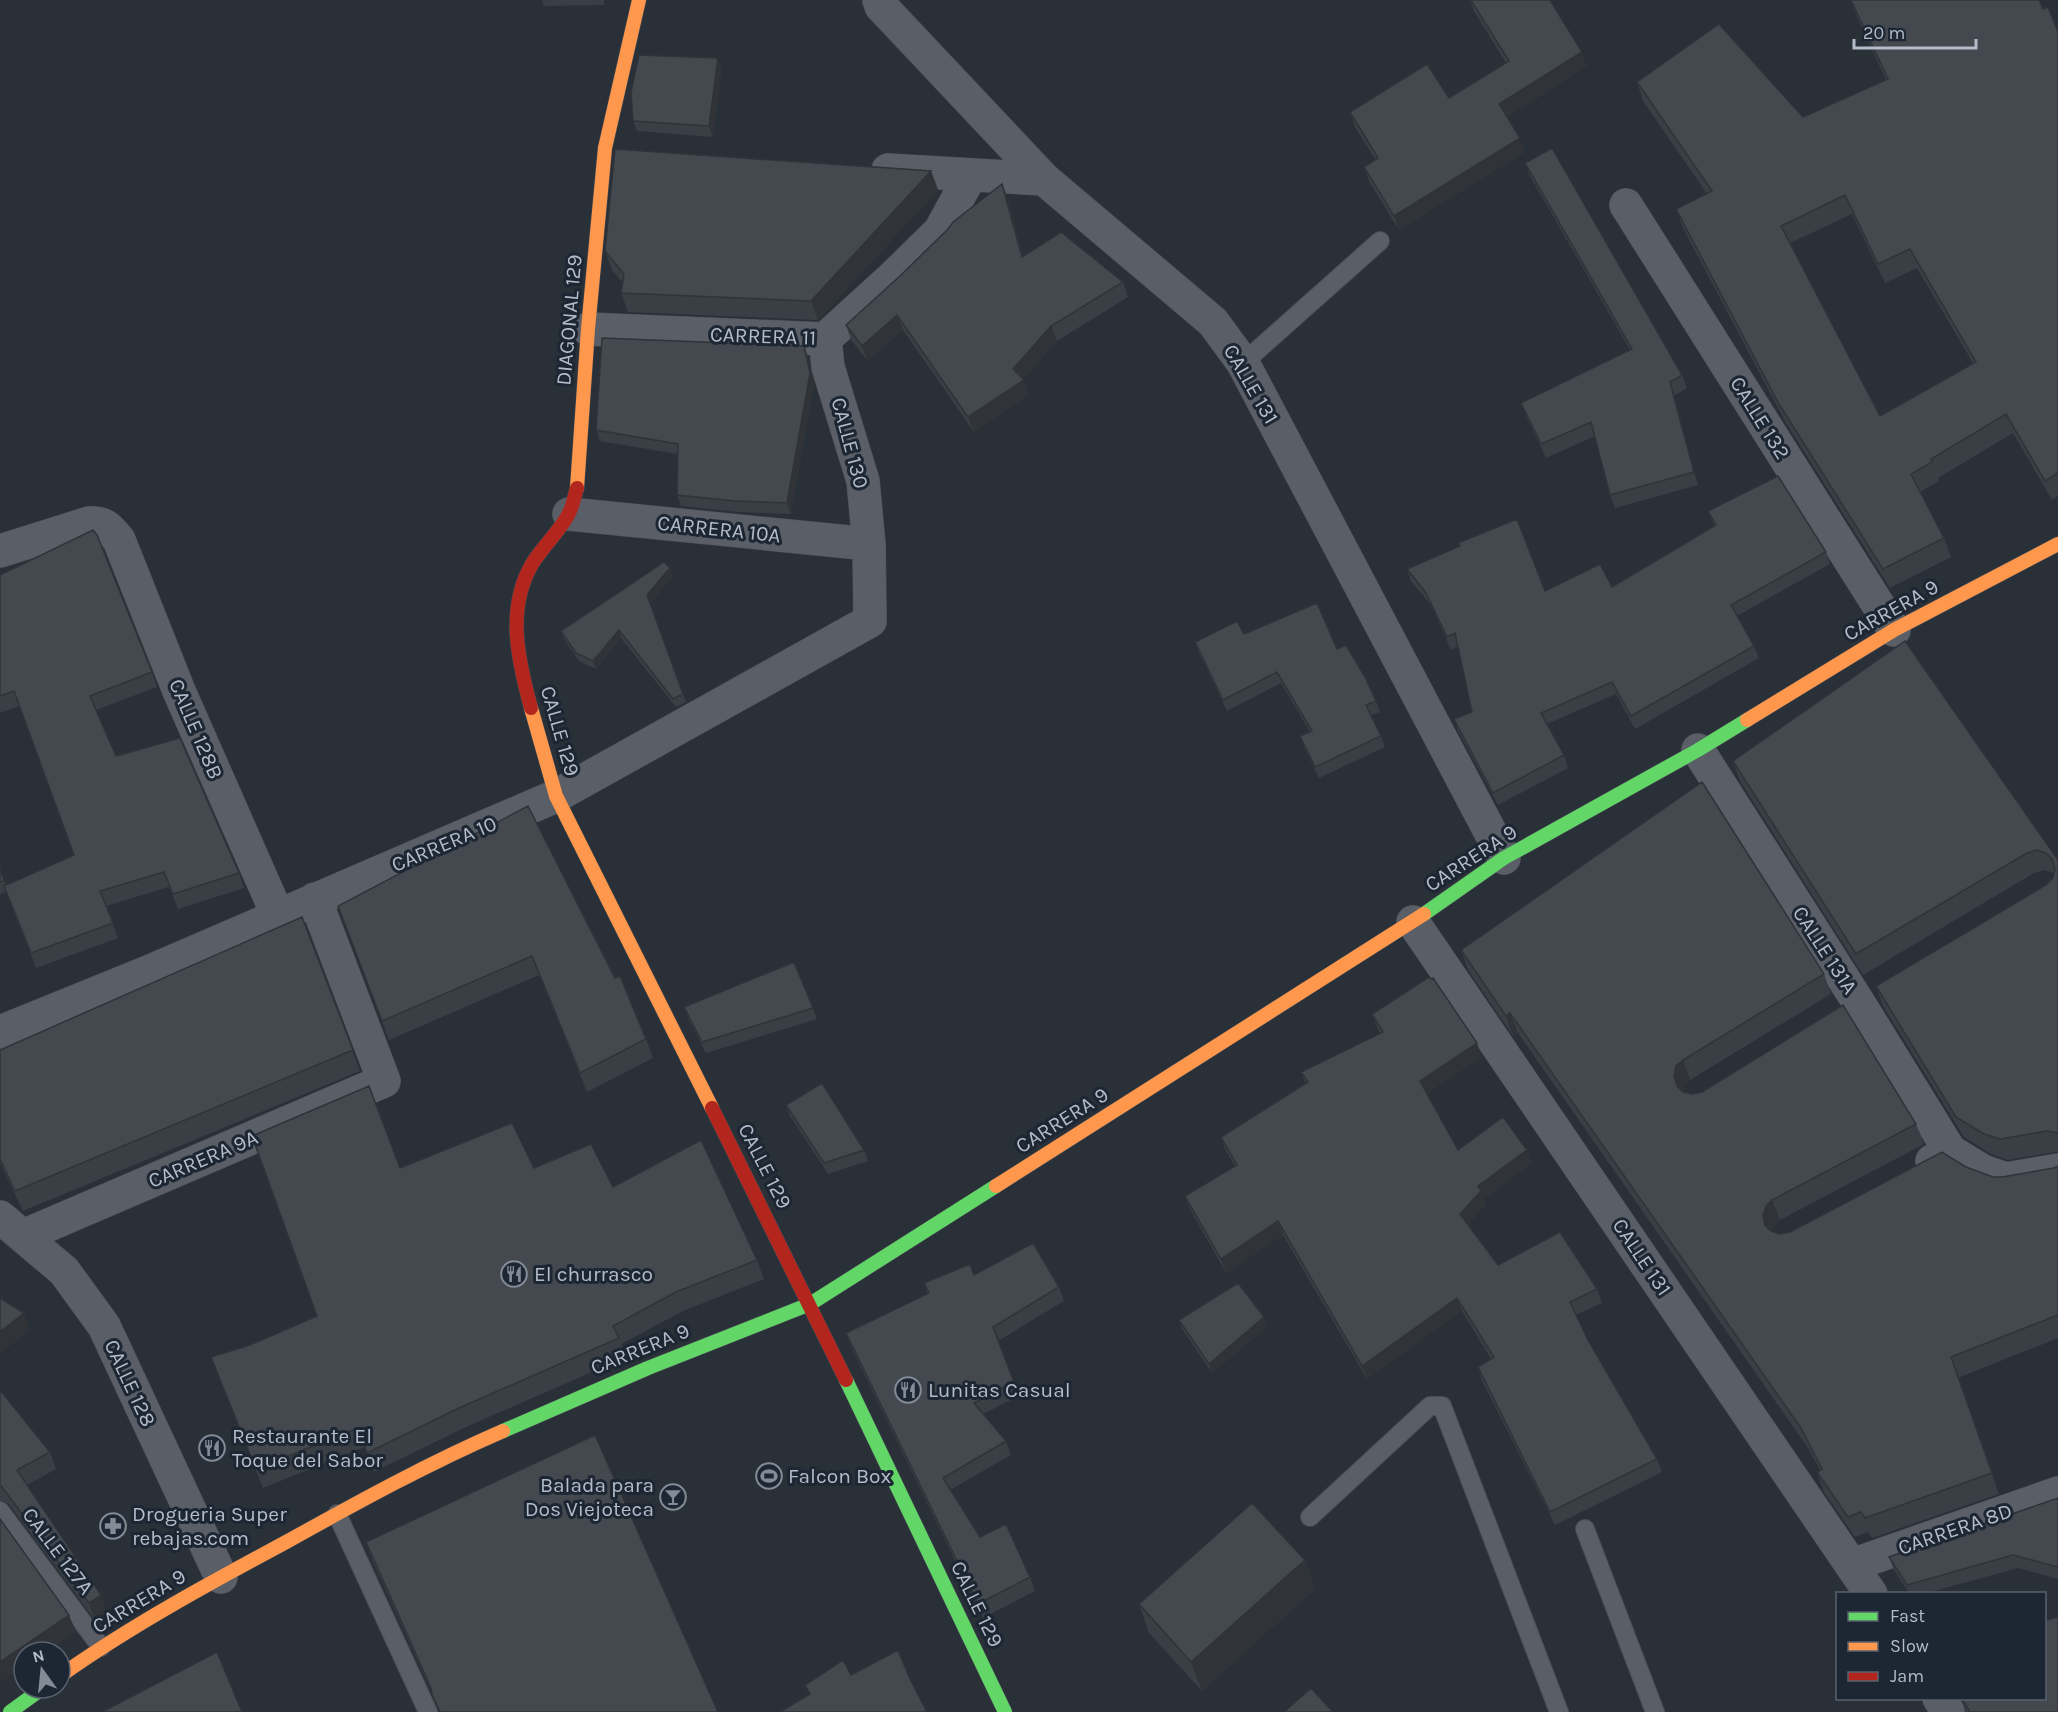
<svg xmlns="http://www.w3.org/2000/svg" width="2058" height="1712" viewBox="0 0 2058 1712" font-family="Karla,sans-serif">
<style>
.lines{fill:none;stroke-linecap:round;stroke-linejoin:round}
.lane-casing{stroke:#484c53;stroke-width:20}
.street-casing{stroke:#484c53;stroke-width:34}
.fast-casing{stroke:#484c53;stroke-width:15}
.slow-casing{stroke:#484c53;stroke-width:15}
.jam-casing{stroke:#484c53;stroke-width:15}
.lane{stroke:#5a5e66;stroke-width:18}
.street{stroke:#5a5e66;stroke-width:33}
.fast{stroke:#63d668;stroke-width:14}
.slow{stroke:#ff974d;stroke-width:14}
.jam{stroke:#b3261e;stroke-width:14}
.wall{fill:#3a3f45;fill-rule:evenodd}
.shaded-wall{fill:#303338}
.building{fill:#444950;stroke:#303338;stroke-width:1.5;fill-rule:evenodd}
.labels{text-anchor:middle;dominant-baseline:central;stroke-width:6;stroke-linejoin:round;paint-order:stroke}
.street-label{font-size:21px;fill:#b4bcc9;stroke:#1d2633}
.poi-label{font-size:21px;fill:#b4bcc9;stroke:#1d2633;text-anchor:start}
</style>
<rect width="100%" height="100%" fill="#2a3038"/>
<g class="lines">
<g class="lane-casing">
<path id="lane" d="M1243,363l137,-122
M0,1511l101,136
M337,1514l91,198
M1310,1517l120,-111h12l117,306
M1585,1529l70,183"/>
</g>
<g class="street-casing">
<path id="street" d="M879,0l2,6 163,173 169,143 30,41 261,495
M888,170l156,9
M1626,205l268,425
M588,329l237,10 68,-62 47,-46 30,-55
M569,514l300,30
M0,551l89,-28c16,-1 20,5 30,17l60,151 99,225
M1698,750l159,250 93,151
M1413,922l458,672
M0,1032l148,-60 408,-176 314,-175 -1,-77 -6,-63 -35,-114 -3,-28
M1932,1161l18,-10 33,20 23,8 52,-9
M0,1217l64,54 40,55 117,251
M23,1236l361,-155 -69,-182
M1852,1565l206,-72
M1939,1698l9,14"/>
</g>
<g class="fast-casing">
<path id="fast" d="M1424,914l80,-56 194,-108 49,-30
M846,1380l159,332
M503,1431l145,-63 162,-64 186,-118
M10,1712l33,-24"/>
</g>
<g class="slow-casing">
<path id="slow" d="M577,488l11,-159 17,-181 34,-148
M531,708l25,88 156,312
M1747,720l147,-90 164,-86
M996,1186l428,-272
M60,1676c72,-51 150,-93 228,-135 70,-39 141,-78 215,-110"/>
</g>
<g class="jam-casing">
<path id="jam" d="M531,708c-13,-48 -25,-99 1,-144 11,-18 27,-32 36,-49 5,-8 6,-18 9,-27
M712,1108l134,272"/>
</g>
<use href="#lane" class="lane"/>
<use href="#street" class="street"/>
<use href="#fast" class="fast"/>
<use href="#slow" class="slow"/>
<use href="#jam" class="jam"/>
</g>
<path class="wall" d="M542,0h62v5l-60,1z
M1470,0h80l37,66 -80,51 18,35 -126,78 -30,-49 -5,-14 11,-8 -20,-32 -5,-15 99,-14 57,-35 -32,-52z
M1850,0l193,9 15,23v464l-6,4 -39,-67 -75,45 1,3 -19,11 24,46 7,19 -61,31 -104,-165 -103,-195 -7,-19 31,-15 -64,-93 -6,-19 166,35 83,-37 -29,-63zM1852,214l33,69 32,-15 56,95 -93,53 -90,-173z
M722,69l-9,68 -76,-6 -4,-10z
M1525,163l157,212 5,13 -13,8 24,89 -83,23 -5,-13 -15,-59 -49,22 -20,-42 -5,-13 109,-53 -100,-174z
M931,171l7,19 -120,130 -190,-8 -7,-19 2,-10 -11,-13 -7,-19z
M1008,199l15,57 100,26 5,15 -71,44 -34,38 6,16 -55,37 -71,-102 -35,31 -17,-21 -5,-15z
M808,357l6,27 -23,130 -52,-2 -58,-6 -4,-11 1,-41 -78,-13 -4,-11z
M1708,511l118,41 4,12 -93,52 17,30 5,12 -124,71 -19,-35 -69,30 17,31 4,13 -70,37 -40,-74 -4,-12 18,-7 -14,-66 -7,4 -20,-45 -20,-24 -4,-12 138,22 67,-4 102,-61z
M670,568l3,8 -23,28 36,98 -10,5 -55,-69 -25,31 -17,-8 -15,-22 -3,-8z
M0,575l152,97 5,15 -61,23 20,46 123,117 5,15 -66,21 -9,-22 -63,19 12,32 -82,30 -30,-76 -6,2v-28l6,19 68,-30 -55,-149 -19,7z
M1244,634l93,15 39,52 4,11 -9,3 10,21 4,11 -66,31 -15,-31 -4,-11 10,-4 -29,-49 -54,28 -28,-58 -4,-11z
M1905,641l153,219v292h-3l-47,8 -17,-6 -27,-17 -81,-131 -7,-20 170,-101 7,-7 1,-5 -10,-3 -10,3 -171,102 -123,-194 -7,-20z
M528,806l118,233 7,19 -66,34 -48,-117 -150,65 -51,-134z
M302,917l58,154 -337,140 -23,-48v-113z
M1461,950l363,24 7,20 -141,86 -6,7 -1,4 10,3 223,30 8,20 -144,76 -7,7 -1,4 8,3 10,-2 176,-65 27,10h9l52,-9 4,-2v172l-100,40 41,116 -127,44 -4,-6 -13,5 -31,-45 -7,-20 3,-2 -12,-22 -290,-415 -5,3 -45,-66z
M684,1007l129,1 4,11 -111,34 -18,-35z
M1372,1014l110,43 -55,36 31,57 74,13 -48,36 2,5 -18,21 30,40 99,24 5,14 -26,12 12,25 69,119 5,13 -107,53 -73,-144 -4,-14 13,-8 -29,-48 -95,68 -84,-144 -57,38 -36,-64 -5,-13 50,-30 -9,-15 -5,-14 84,-54 -4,-11 79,-39 -3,-6z
M786,1105l78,45 4,11 -40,13 -38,-58z
M400,1168h134l79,19 144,73 7,19 -81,32 -62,33 5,13 -160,70 -92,45 -9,-25 -102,41 -52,-131 39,-12 67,-29z
M974,1275l85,12 5,14 -66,40 21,55 -36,18 23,27 5,14 -61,35 30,47 50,40 5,14 -52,27 -132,-271 -5,-14 82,-39 -4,-11z
M1179,1320l89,6 -56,47 -30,-44z
M0,1390l50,62 6,17 -29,16 80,127 -12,8 -86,-116 -5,-3h-4z
M2058,1498v81l-40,-11 -91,25h-18l-15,-23 -5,-13z
M366,1542l352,170h-279l-7,-19 -59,-131z
M1305,1560l10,29 -113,102 -53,-58 -10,-29z
M1961,1698h83l14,14h-92z"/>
<path class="shaded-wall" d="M1582,52l5,14 -83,53 -5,-15z
M718,58l4,11 -9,68 -4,-11z
M1520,138l5,14 -126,78 -5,-14z
M931,171l7,19 -120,130 -7,-19z
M1002,184l6,15 19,73 -5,-15z
M897,315l6,15 -35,31 -6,-15z
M1051,326l6,15 -37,41 4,-2 5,15 -55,37 -6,-15 45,-48z
M804,346l4,11 6,27 -23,130 -4,-11z
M1670,382l4,14 24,89 -4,-13z
M670,568l3,8 -23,28 -3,-9z
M619,630l2,8 -25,31 -3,-8z
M1510,1013l8,20 -5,3 -7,-20z
M1477,1043l5,14 -57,37 -5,-13z
M1683,1060l7,20 -6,7 -3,9 3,10 -10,-30 2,-10z
M1527,1150l5,13 -48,36 2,5 -21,24 -5,-14 18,-28z
M1772,1200l8,20 -7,7 -3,9 -5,-11 -2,-9 3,-10z
M1278,1221l5,14 -57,38 -5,-14z
M1457,1298l5,13 -95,68 -5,-13z
M24,1313l6,17 -30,24v-22z
M1264,1317l4,9 -56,47 -3,-9z
M1305,1560l10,29 -113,102 -11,-29z
M101,1595l6,17 -12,8 -6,-17z
M69,1615l7,17 -30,20h-22v15l-24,16v-21z"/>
<path class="building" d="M1471,0h79l32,52 -83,52 21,34 -126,78 -30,-49 14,-9 -28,-46 77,-48 22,34 60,-37z
M1851,0h188l4,9 5,-2 10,25v441l-13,8 -39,-67 -75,45 1,3 -21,12 33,64 -61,31 -104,-165 -103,-195 36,-18 -75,-109 82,-58 84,93 85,-38zM1845,195l33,69 32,-15 66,113 -96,54 -99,-190z
M639,55l79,3 -9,68 -76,-5 -2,-29z
M1552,148l130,227 -12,7 24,90 -84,23 -19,-73 -50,22 -20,-41 111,-54 -107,-186z
M615,149l316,22 -120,130 -190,-8 3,-19 -19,-23z
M1002,184l20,73 39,-25 62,50 -72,44 -38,43 11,11 -56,37 -71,-102 -35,31 -16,-21 55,-50 47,-46 5,-7z
M602,338l202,8 6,27 -23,130 -52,-2 -58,-6 1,-51 -82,-14z
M1778,476l48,76 -95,53 23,41 -123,70 -19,-34 -71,31 23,42 -71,38 -39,-74 18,-7 -17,-79 -8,4 -21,-44 -19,-24 53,-23 -2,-3 59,-24 28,72 55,-27 12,23 104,-62 -8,-14z
M93,530l4,5 55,137 -62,24 26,60 64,-18 59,135 -66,21 -9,-22 -64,19 13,32 -82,30 -27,-67 70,-31 -60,-164 -14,5v-121z
M664,562l6,6 -23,27 36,99 -10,5 -54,-69 -26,31 -17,-8 -15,-22z
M1317,603l20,46 9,-4 19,32 11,24 -10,4 15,31 -66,31 -15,-31 12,-5 -35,-59 -54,28 -28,-58 42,-21 7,13z
M1905,641l153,219v273l-11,-2 -47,8 -16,-5 -28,-17 -80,-131 170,-101 7,-7 2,-9 -3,-10 -6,-6 -9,-3 -10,3 -171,101 -123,-193z
M1702,782l122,192 -141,86 -7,6 -2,10 3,10 6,6 10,2 9,-2 141,-87 73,119 -144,76 -6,6 -3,10 2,9 6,6 9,3 10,-2 152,-80 24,15 27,10h9l52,-9 4,-2v149l-107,42 41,116 -127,45 -4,-6 -13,5 -31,-45 5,-3 -21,-41 -291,-415 -4,3 -45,-66z
M528,806l87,172 5,-2 26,63 -66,34 -48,-117 -150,65 -44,-115z
M0,868l4,13 -4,1z
M302,917l51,133 -338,141 -15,-32v-109z
M794,962l19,46 -111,34 -18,-35z
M1429,977l2,2 2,-1 44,65 -57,38 38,69 45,-33 24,33 -49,36 3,5 -21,23 38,51 62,-33 37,57 -27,13 18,38 69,119 -107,53 -72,-145 16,-10 -37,-59 -95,68 -84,-145 -57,38 -36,-63 52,-31 -16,-28 87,-55 -7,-10 82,-40 -11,-18z
M822,1083l42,67 -40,13 -38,-58z
M369,1086l31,82 112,-45 22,45 57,-24 22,43 88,-47 56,120 -81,32 -63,34 6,12 -160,70 -92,45 -9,-25 -102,41 -45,-112 39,-12 67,-29 -65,-180z
M1033,1243l26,44 -66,40 21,55 -40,21 32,38 -63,37 37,59 26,-13 24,53 -52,27 -132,-271 83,-40 -5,-10 46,-19 4,11z
M1238,1283l26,34 -55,47 -30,-44z
M0,1298l24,15 -24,19z
M0,1390l50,62 -33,18 84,125 -12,8 -87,-116 -2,-2z
M595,1435l123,277h-278l-8,-18 -1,-6 -65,-146z
M2058,1498v69l-45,-12 -106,30 -18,-28z
M1252,1503l53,57 -114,102 -52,-58z
M0,1519l69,96 -69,47z
M2058,1617v95h-88l-8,-14h82v-77z
M898,1650l12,29 17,33h-147l30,-18 -5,-9 38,-25 8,15z
M217,1652l25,60h-140z
M1311,1688l22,24h-49z"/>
<defs>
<g id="restaurant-ring" transform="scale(1.35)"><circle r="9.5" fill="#1d2633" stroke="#848b96" stroke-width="1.5"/><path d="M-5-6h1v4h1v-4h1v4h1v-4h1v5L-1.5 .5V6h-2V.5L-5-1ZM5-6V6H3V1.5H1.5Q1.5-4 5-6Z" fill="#848b96"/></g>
<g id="stadium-ring" transform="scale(1.35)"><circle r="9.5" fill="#1d2633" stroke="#848b96" stroke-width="1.5"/><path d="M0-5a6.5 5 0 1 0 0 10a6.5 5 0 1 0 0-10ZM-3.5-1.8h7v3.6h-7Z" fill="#848b96"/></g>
<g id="bar-ring" transform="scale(1.35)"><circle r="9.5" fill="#1d2633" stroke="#848b96" stroke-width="1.5"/><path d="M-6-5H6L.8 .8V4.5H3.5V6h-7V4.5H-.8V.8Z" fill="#848b96"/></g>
<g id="pharmacy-ring" transform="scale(1.35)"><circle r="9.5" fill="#1d2633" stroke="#848b96" stroke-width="1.5"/><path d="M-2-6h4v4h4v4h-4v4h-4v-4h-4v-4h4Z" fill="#848b96"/></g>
</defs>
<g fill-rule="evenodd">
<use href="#restaurant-ring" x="514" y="1274"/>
<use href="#restaurant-ring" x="908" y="1390"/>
<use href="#restaurant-ring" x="212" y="1448"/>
<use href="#stadium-ring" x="769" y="1476"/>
<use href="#bar-ring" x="673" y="1497"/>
<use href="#pharmacy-ring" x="113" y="1526"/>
</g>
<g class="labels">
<g class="street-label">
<text transform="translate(569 320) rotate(-85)">DIAGONAL 129</text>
<text transform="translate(763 336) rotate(2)">CARRERA 11</text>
<text transform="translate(1251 384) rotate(60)">CALLE 131</text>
<text transform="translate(1760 418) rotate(58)">CALLE 132</text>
<text transform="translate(850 443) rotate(75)">CALLE 130</text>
<text transform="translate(719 529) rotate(6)">CARRERA 10A</text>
<text transform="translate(1891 610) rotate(-29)">CARRERA 9</text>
<text transform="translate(196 729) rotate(67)">CALLE 128B</text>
<text transform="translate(560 731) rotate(74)">CALLE 129</text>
<text transform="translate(444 844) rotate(-23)">CARRERA 10</text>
<text transform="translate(1471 858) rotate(-33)">CARRERA 9</text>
<text transform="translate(1825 950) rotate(57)">CALLE 131A</text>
<text transform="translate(1062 1120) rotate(-32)">CARRERA 9</text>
<text transform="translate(203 1159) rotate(-23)">CARRERA 9A</text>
<text transform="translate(765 1166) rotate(63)">CALLE 129</text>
<text transform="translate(1642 1257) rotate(56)">CALLE 131</text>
<text transform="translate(640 1349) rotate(-22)">CARRERA 9</text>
<text transform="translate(130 1383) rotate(65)">CALLE 128</text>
<text transform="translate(1955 1529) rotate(-19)">CARRERA 8D</text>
<text transform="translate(58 1551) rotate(53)">CALLE 127A</text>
<text transform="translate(139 1601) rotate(-31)">CARRERA 9</text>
<text transform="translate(977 1604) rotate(64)">CALLE 129</text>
</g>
<g class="poi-label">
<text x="534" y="1274">El churrasco</text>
<text x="928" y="1390">Lunitas Casual</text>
<text x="232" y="1436">Restaurante El<tspan x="232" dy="24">Toque del Sabor</tspan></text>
<text x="788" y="1476">Falcon Box</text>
<text x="654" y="1485" text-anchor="end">Balada para<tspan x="654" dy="24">Dos Viejoteca</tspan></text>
<text x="132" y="1514">Drogueria Super<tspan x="132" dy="24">rebajas.com</tspan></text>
</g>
</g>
<rect x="1836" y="1592" width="210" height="108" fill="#1d2633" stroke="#59626f" stroke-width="1.5"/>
<rect x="1848" y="1612" width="30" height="9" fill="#63d668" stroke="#59626f" stroke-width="1.5"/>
<text x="1890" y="1622" font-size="18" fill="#b4bcc9">Fast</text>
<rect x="1848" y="1642" width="30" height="9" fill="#ff974d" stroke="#59626f" stroke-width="1.5"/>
<text x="1890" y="1652" font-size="18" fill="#b4bcc9">Slow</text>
<rect x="1848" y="1672" width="30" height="9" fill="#b3261e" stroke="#59626f" stroke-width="1.5"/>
<text x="1890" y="1682" font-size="18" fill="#b4bcc9">Jam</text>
<g transform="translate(42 1670) rotate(345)"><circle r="28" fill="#1d2633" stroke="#59626f" stroke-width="1.5"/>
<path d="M0-4.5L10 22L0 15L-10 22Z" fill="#848b96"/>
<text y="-9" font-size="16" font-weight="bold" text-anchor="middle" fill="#b4bcc9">N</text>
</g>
<path d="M1854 39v9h122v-9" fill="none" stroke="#b4bcc9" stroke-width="3"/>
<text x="1863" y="39" font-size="18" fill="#b4bcc9" stroke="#1d2633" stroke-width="4.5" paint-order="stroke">20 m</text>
</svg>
